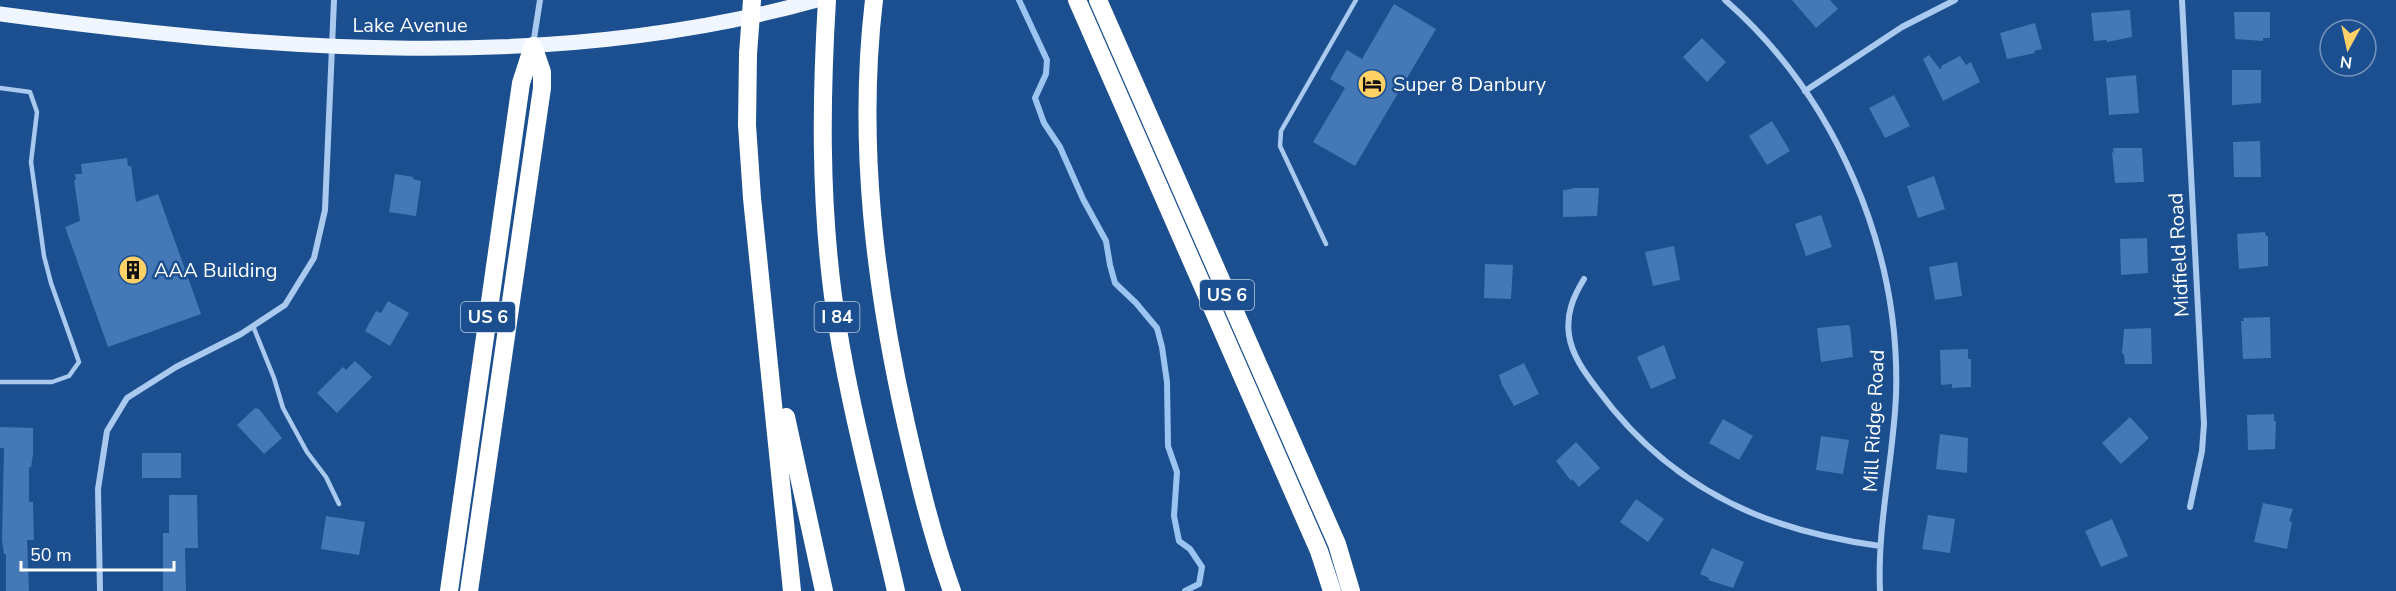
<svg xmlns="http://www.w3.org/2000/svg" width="2396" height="591" viewBox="0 0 2396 591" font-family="'Nunito Sans',sans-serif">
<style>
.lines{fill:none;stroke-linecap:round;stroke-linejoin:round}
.stream{stroke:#9cc4f0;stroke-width:6}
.building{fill:#4478b7}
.service{stroke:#a9c9ee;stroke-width:4.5}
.minor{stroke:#a9c9ee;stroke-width:6}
.primary{stroke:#f0f6ff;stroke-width:15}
.motorway{stroke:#fff;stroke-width:18}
.motorway-bridge{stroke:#fff;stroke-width:18}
.labels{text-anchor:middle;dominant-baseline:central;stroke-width:5;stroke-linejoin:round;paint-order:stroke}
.shield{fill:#1b4f8f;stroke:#bbcadd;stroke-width:1.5}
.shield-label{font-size:18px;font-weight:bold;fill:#fff}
.street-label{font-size:20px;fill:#fff;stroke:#1b4f8f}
.poi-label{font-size:20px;fill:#fff;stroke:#1b4f8f;text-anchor:start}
</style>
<rect width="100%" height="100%" fill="#1b4f8f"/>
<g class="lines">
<path class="stream" d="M1019,0l28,60 -1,14 -11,24 9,25 16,24 23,52 23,42 4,24 5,18 21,20 21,25 5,19 5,35 1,64 9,26 -3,44 5,25 11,8 12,18 -3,17 -14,7"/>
</g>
<path class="building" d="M1792,0h38l8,9 -22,19z
M1394,4l42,25 -81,137 -42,-24 32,-54 -15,-9 17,-29 15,9z
M2130,10l2,27 -25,5v-2l-13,1 -3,-28z
M2234,12h36v26h-7v3l-28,-2z
M2035,23l7,26 -8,2 1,2 -28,6 -7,-26z
M1702,38l24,24 -19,20 -24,-25z
M1929,55l11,14 2,-1 -1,-2 19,-10 6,9 5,-3 9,20 -37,19 -20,-42z
M2232,70h29v33l-29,2z
M2136,75l3,38 -30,2 -3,-37z
M1894,95l16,31 -25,12 -16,-30z
M1772,121l18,30 -23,14 -18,-29z
M2260,141l1,36h-27l-1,-35z
M2113,148h29l2,34 -29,1 -3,-31 2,1z
M127,158l1,8h3l5,36 22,-8 43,120 -93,33 -43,-120 15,-6 -6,-41h2l-1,-6h7l-1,-10z
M395,174l18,3v2l8,2 -5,35 -27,-4z
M1934,176l11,33 -27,9 -11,-32z
M1572,188h27l-2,28 -34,1v-27l9,-1z
M1821,215l11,32 -26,9 -11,-32z
M2265,232l1,4h2v30l-29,3 -2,-35z
M2147,238l1,35 -27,2 -1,-36z
M1674,246l6,34 -27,6 -8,-34z
M1957,262l5,34 -27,4 -6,-33z
M1485,264l28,1 -2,34 -27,-1z
M388,301l21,12 -19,33 -25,-15 11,-20 5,2z
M2270,317l1,41 -28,1 -2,-38h3l-1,-3z
M1847,325l3,1 3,31 -32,5 -4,-34z
M2151,328l1,36h-27l-1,-10h-2l2,-25z
M1664,345l12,33 -25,11 -14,-32z
M1968,349v10h3v28l-19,1v-4l-11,1 -1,-35z
M355,361l17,16 -35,36 -20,-20 26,-26 3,3z
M1524,363l15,31 -25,12 -12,-21 -3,-10z
M255,408l4,1 23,29 -18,16 -27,-29z
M2274,414v7h2l-1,28 -27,1 -1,-35z
M2130,417l19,21 -28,26 -19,-21z
M1723,419l30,17 -14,24 -30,-17z
M0,427l33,1v27l-2,12h-2v35h4l1,38h-7l2,51h-23v-37h-2l-2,-14 2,-92h-4z
M1940,434l28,4 -1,35 -31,-4z
M1821,436l28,4 -6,34 -27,-4z
M1576,442l24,26 -21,19 -7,-8 -1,2 -15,-20z
M142,453h39v25h-39z
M169,495h28l1,53h-13l1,43h-23v-58h6z
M1636,499l28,20 -16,23 -28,-20z
M2263,503l30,6 -4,12 3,1 -5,27 -33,-7z
M1928,515l27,4 -5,34 -28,-4z
M326,516l39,6 -6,33 -38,-6z
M2112,519l16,37 -27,11 -16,-36z
M1712,548l32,14 -11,26 -25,-8 1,-2 -9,-4z"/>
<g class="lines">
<path class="service" d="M0,88l30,4 7,20 -6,50 13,94 7,27 28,79 -10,14 -17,6h-52
M1326,244l-46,-98 1,-15 75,-131
M253,326l21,52 9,30 24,44 19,25 13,27"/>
<path class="minor" d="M1725,0c111,97 176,250 171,396 -3,65 -19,130 -16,195
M2182,0l22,424 -2,27 -12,56
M533,45l7,-45
M1805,91l97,-64 53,-27
M1584,279c-11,18 -18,35 -15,56 3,21 17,39 29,55 41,56 95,99 159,125 40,16 80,25 123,31
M100,591l-2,-102 9,-58 20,-33 49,-31 65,-33 44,-29 29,-47 11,-48 9,-210"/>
<path class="primary" d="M0,14c269,36 552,60 817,-14"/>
<path class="motorway" d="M827,0c-6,99 -7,197 6,296 13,99 41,198 63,295
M874,0c-17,142 1,286 32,424 13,57 26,112 46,167
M1077,0l242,551 13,40
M1098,0l239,544 14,47
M748,54l-1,71 5,73 40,393
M786,417l38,174
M449,591l72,-508 12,-37
M469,591l73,-503v-16l-9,-26"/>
<path class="motorway-bridge" d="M748,54l4,-54"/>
</g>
<defs>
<g id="hotel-disc" transform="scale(1.5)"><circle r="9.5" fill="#ffd166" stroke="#1b4f8f"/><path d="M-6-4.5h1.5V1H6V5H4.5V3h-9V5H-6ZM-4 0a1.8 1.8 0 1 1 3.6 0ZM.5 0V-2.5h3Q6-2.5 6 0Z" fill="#111"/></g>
<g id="building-disc" transform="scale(1.5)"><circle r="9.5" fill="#ffd166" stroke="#1b4f8f"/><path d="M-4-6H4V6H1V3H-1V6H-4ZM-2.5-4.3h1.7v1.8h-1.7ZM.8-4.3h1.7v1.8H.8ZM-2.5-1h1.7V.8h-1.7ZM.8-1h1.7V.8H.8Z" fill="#111"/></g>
</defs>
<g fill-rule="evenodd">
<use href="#hotel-disc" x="1372" y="84"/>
<use href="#building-disc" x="133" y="270"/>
</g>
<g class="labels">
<g class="shield">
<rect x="1200" y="280" width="54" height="30" rx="4.5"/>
<rect x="461" y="302" width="54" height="30" rx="4.5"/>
<rect x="814.5" y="302" width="45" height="30" rx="4.5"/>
</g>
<g class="shield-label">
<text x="1227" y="295">US 6</text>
<text x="488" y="317">US 6</text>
<text x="837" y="317">I 84</text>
</g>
<g class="street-label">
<text x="410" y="25">Lake Avenue</text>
<text transform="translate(2179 255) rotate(-93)">Midfield Road</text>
<text transform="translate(1874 421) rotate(-87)">Mill Ridge Road</text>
</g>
<g class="poi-label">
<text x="1393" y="84">Super 8 Danbury</text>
<text x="154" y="270">AAA Building</text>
</g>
</g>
<g transform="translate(2348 48) rotate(188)"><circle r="28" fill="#1b4f8f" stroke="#7695bc" stroke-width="1.5"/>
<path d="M0-4.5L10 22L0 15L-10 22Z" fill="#ffd166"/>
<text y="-9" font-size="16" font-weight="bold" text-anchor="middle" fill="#ffffff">N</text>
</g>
<path d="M21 561v9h153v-9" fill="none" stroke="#ffffff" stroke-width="3"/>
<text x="30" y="561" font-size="18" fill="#ffffff" stroke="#1b4f8f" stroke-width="4.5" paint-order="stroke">50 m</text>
</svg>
